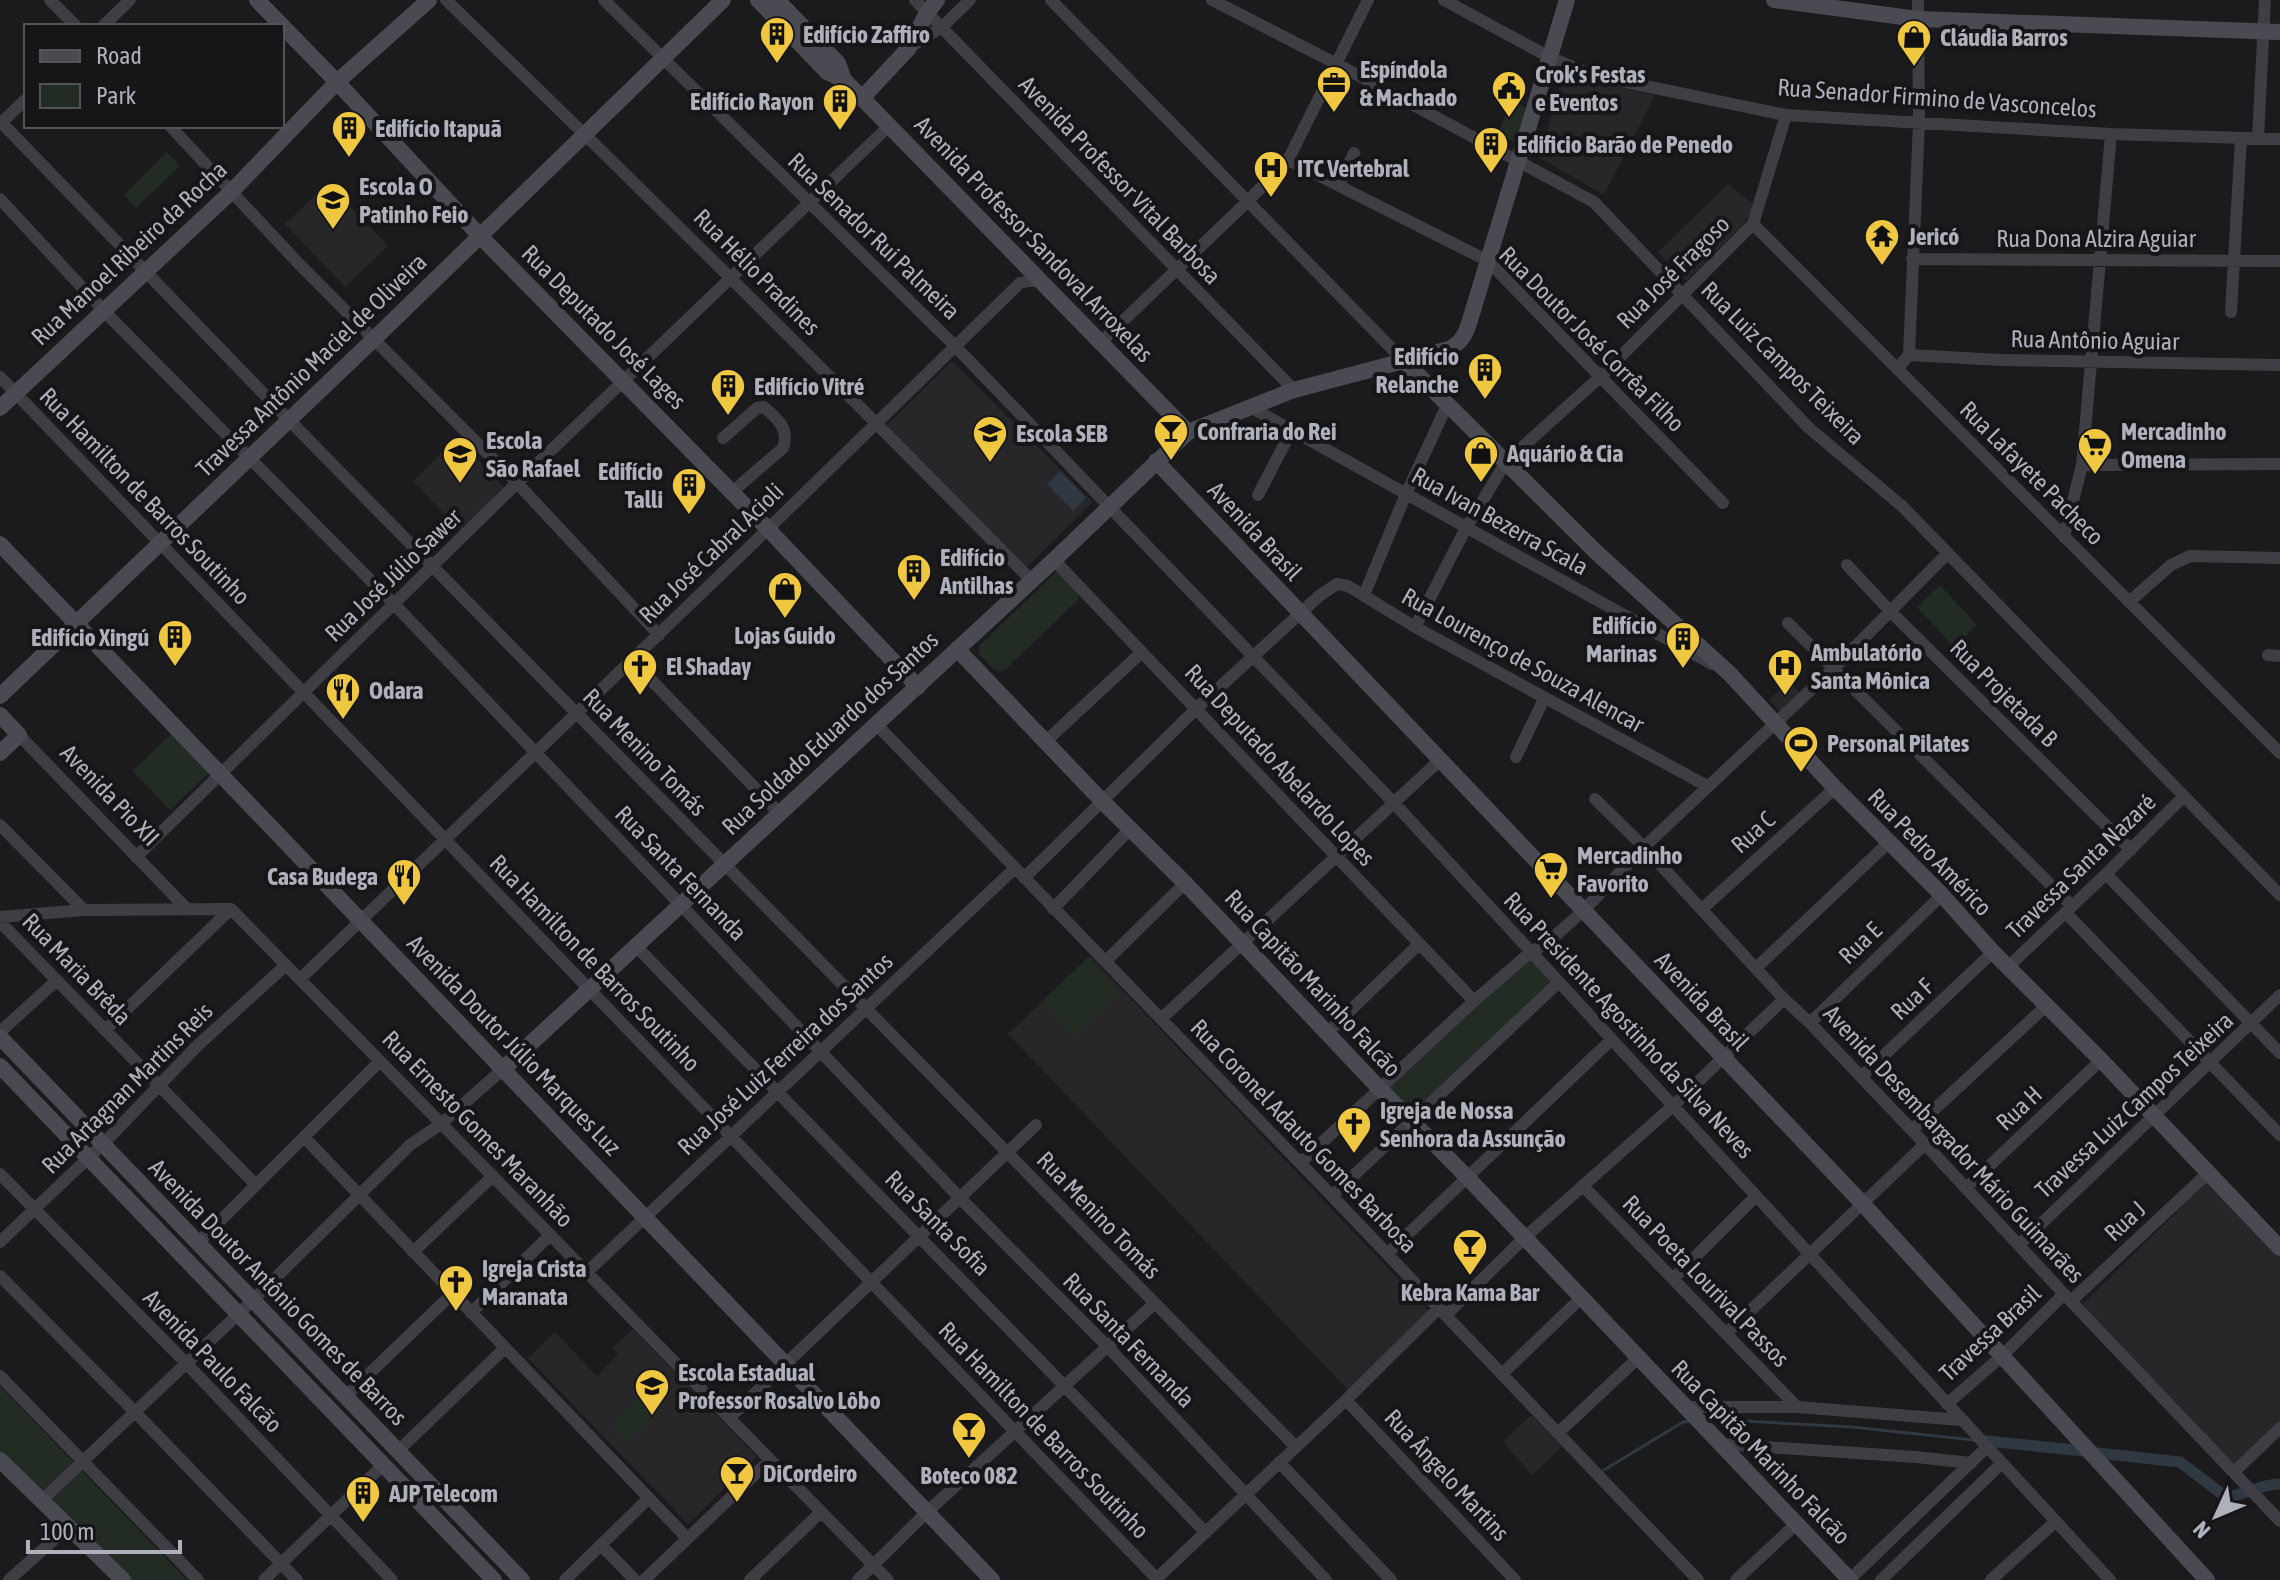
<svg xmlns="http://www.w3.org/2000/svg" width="2280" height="1580" viewBox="0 0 2280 1580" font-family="'Asap Condensed',sans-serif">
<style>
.built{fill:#27272a}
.green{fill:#222b24}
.water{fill:#303841}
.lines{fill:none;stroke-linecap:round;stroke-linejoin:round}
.stream{stroke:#303841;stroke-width:3}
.canal{stroke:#303841;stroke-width:11}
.street{stroke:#3e3e44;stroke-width:12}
.secondary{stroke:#4a4b52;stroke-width:16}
.labels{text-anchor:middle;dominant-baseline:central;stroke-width:8;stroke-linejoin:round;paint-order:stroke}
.poi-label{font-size:24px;font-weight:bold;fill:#aeb0bc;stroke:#161618;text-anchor:start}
.street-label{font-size:24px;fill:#aeb0bc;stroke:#161618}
</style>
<rect width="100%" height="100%" fill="#1b1b1d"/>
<path class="built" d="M1564,69l30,13 61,13 -51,100 -64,-37z
M328,183l60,63 -43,41 -60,-63z
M1728,184l26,21 -3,9 -10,13 -55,54 -28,-29z
M952,361l141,141 -66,65 -140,-142z
M457,438l49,51 -44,43 -49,-51z
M1789,681l12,13 -20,18 -12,-12z
M1090,956l342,358 -82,78 -342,-358z
M2207,1182l73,76v167l-44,42 -154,-162z
M633,1329l124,128 -69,67 -160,-166 27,-26 42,44 21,-21 -5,-7z
M1531,1415l31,32 -30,28 -29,-33z"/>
<path class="green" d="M1511,101l19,8 -12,35 -20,-10z
M167,152l13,14 -44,42 -12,-13z
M1056,572l8,3 16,17 -2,8 -74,71h-9l-16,-17v-8z
M1940,585l37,40 -23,22 -37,-40z
M171,734l38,39 -39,37 -37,-39z
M1532,951l27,31 -147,140 -32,-32z
M1087,958l32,34 -45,45 -33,-35z
M0,1386l187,194h-59l-128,-126z
M640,1396l17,18 -29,28 -17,-17z"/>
<path class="water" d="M1060,471l26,27 -13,13 -26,-27z"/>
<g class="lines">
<path class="stream" d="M1707,1419l145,8 122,13
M1604,1470l79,-48 8,-1"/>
<path class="canal" d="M1987,1441l97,10
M2097,1453l83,9 46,35c20,-2 34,-13 54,-13"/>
<path class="street" d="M50,0l26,26
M446,0c198,191 393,384 586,581
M604,0l351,346 439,457 716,777
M915,0l379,390
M1051,0l352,360
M1212,0l125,64 257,138 215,226 93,78 378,389
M1444,0l105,57 43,18 194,40 325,19 169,5
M103,26l27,-26
M910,47l32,-20 28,-27
M0,121l289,299 1006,1026
M0,124l26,-25
M170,126l130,139 217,218 142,152
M2258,138l7,-138
M1288,160l200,101 235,242
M1339,185l15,-32
M0,199l103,111 291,294 566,594 148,149 218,233
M1753,224l527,529
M1912,259l368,2
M2231,312l10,-174
M1101,342l147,-141 40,-41 80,-160
M1909,355l93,5 278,5
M1897,369l12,-14 10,-232 -1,-123
M0,377l1158,1203
M1250,407l462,257
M723,438l34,-30 7,-1c13,11 26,22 19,41l-51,44
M2082,465l198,-1
M1258,495l34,-65
M2064,537l18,-72 29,-331
M1054,560l420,441
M1847,565l44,47 240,238
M1364,595l42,-101 42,-91
M2129,602l42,-37 19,-9 90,2
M1788,623l284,283
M1415,627l51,-99 40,-66 95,-86 152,-152 33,-109
M2268,655l12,1
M632,660l148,154
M877,725l455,471 366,384
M19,735l167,173
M1046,741l96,-89
M1516,757l28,-58
M1595,799l49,48 140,152 26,24 115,121 139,150 216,227
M0,825l84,85
M136,857l381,-374 372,-357
M2106,874l174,179
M1024,878l173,-170 122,-112 18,-12 11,2 67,41 292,159
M1053,909l78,-81
M1702,909l133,-121
M2066,913l214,222
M0,917l84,-7 147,-1 657,671
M0,922l256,263
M636,946c189,197 382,389 570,587
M1106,961l79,-78
M2009,966l97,-92 78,-78
M1756,968l132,-125
M300,979l468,-450 252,-246 14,-3 8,2
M1161,1019l280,-260
M1810,1023l132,-128
M105,1030l126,-121
M0,1032l56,-51
M1328,1032l91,-88
M1861,1077l132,-125
M1912,1130l135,-125
M304,1137l383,401
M1300,1163l174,-162 58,-50 14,-7 38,-34 60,-63 190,-179 114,-115
M0,1174l185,188 207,218
M1583,1186l214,221
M1966,1188l135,-128
M1332,1196l227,-214
M0,1242l103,-98 94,-98 89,-81
M198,1243l182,-182
M2019,1245l261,-250
M413,1252l80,-76
M1387,1254l224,-214
M587,1272l427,-403
M0,1276l134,135 163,169
M1673,1279l83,-83
M2071,1301l137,-128
M471,1313l79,-78
M1446,1315l78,-77 150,-133 110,-106
M1727,1333l198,-189
M1502,1374l79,-76
M0,1376l198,204
M346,1396l107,-103
M1346,1400l169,180
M1947,1404l55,-48 62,-62
M1684,1407h113l164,13
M729,1418l307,-293
M1559,1432l79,-74
M1720,1444l196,13 55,6
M398,1451l107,-103
M1279,1462l112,118
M2234,1472l46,-44
M41,1501l212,-201 157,-155 31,-21 62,-55
M601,1545l34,35
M9,1580l59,-53
M264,1580l119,-115
M565,1580l84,-82
M644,1580l126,-120
M750,1580l71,-68
M858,1580l69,-68 228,-209
M1155,1580l191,-180 93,-92
M1736,1580l60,-56
M1849,1580l138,-133
M1881,1580l121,-117
M1991,1580l65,-59"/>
<path class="secondary" d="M257,0l80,82 143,154 288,293 150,158
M758,0l69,72 17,8 18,18 326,334
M777,0l61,63 6,17
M1774,0l144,19 362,13
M862,98l46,-49 19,-36 10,-13
M1403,360l193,192 134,122 105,114 107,107 51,57 108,108 179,188
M0,408l231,-216 106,-110 92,-82
M1156,461l706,742 345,377
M0,544l992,1036
M957,649l146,153 82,81 195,206 87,88 383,403
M0,696l374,-357 349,-339
M0,715l19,20 -19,18
M0,1037l522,543
M0,1066l494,514
M503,1069l551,-509 134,-128 106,-42 155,-41c13,-7 17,-15 21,-29l97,-320
M0,1460l123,120"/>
</g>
<defs>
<g id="building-pin" transform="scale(1.8)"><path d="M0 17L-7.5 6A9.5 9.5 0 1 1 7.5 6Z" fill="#f0c740" stroke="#161618"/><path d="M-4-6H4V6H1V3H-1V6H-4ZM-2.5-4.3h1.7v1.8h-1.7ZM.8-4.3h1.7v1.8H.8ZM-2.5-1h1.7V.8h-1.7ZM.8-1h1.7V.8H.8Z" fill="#111"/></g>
<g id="shop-pin" transform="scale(1.8)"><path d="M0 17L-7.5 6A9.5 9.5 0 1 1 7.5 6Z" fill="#f0c740" stroke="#161618"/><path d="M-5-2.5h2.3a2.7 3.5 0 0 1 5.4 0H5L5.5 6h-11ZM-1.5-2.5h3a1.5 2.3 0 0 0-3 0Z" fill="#111"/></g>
<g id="office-pin" transform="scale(1.8)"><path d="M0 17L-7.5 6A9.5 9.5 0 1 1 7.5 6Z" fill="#f0c740" stroke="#161618"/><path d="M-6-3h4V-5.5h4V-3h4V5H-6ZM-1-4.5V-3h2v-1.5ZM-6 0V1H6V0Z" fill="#111"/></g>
<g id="civic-pin" transform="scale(1.8)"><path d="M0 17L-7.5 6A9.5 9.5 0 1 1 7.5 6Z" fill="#f0c740" stroke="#161618"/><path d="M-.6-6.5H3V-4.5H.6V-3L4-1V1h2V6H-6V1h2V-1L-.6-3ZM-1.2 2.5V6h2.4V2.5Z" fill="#111"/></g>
<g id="hospital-pin" transform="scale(1.8)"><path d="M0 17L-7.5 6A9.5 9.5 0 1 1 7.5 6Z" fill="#f0c740" stroke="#161618"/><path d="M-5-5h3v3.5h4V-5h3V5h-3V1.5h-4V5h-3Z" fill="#111"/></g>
<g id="school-pin" transform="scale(1.8)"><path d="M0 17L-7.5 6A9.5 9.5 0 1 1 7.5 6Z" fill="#f0c740" stroke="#161618"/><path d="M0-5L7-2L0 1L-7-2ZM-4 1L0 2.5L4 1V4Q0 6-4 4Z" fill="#111"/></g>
<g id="temple-pin" transform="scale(1.8)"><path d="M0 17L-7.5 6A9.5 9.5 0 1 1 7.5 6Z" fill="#f0c740" stroke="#161618"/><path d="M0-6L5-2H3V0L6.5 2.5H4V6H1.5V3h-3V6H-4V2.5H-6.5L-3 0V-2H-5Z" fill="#111"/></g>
<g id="bar-pin" transform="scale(1.8)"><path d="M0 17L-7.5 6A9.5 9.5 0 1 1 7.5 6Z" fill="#f0c740" stroke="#161618"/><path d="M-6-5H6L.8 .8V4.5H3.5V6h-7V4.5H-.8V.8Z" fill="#111"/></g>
<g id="supermarket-pin" transform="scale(1.8)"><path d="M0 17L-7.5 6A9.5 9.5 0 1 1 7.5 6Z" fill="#f0c740" stroke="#161618"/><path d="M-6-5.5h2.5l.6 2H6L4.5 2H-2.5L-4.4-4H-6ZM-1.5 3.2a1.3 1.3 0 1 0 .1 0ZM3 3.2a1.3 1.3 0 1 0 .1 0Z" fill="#111"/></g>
<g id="church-pin" transform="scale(1.8)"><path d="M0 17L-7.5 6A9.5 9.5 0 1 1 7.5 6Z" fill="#f0c740" stroke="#161618"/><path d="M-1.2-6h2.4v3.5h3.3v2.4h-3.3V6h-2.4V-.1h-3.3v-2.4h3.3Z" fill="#111"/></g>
<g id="restaurant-pin" transform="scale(1.8)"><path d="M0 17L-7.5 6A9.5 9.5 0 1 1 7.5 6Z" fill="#f0c740" stroke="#161618"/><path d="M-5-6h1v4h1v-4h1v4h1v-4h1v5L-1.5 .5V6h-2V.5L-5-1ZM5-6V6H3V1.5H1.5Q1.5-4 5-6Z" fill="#111"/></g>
<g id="stadium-pin" transform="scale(1.8)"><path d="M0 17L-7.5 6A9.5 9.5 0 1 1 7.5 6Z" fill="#f0c740" stroke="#161618"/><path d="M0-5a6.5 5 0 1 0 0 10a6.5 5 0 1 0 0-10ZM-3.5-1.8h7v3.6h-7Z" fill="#111"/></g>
</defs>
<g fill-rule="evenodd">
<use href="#building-pin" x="777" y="34"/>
<use href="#shop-pin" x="1914" y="37"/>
<use href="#office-pin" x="1334" y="83"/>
<use href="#civic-pin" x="1509" y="88"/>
<use href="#building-pin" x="840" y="101"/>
<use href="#building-pin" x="349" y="128"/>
<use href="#building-pin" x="1491" y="144"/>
<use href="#hospital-pin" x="1271" y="168"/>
<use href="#school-pin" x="333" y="200"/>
<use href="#temple-pin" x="1882" y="236"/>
<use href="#building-pin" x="1485" y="370"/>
<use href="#building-pin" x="728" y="386"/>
<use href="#bar-pin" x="1171" y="431"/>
<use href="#school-pin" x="990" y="433"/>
<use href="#supermarket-pin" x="2095" y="445"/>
<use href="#shop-pin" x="1481" y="453"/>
<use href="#school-pin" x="460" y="454"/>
<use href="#building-pin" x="689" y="485"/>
<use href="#building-pin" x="914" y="571"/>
<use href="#shop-pin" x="785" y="589"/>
<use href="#building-pin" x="175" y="637"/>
<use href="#building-pin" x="1683" y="639"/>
<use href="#church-pin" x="640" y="666"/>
<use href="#hospital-pin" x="1785" y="666"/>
<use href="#restaurant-pin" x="343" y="690"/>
<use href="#stadium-pin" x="1801" y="743"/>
<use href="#supermarket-pin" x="1551" y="869"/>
<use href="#restaurant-pin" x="404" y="876"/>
<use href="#church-pin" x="1354" y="1124"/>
<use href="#bar-pin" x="1470" y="1246"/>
<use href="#church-pin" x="456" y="1282"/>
<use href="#school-pin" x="652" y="1386"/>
<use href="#bar-pin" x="969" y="1429"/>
<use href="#bar-pin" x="737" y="1473"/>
<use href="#building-pin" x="363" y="1493"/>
</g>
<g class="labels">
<g class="poi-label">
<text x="803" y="34">Edifício Zaffiro</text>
<text x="1940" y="37">Cláudia Barros</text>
<text x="1360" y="69">Espíndola<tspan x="1360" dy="28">&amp; Machado</tspan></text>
<text x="1535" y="74">Crok's Festas<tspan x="1535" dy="28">e Eventos</tspan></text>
<text x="814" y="101" text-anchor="end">Edifício Rayon</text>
<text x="375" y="128">Edifício Itapuã</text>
<text x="1517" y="144">Edificio Barão de Penedo</text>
<text x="1297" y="168">ITC Vertebral</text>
<text x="359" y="186">Escola O<tspan x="359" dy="28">Patinho Feio</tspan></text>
<text x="1908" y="236">Jericó</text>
<text x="1459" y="356" text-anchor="end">Edifício<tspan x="1459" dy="28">Relanche</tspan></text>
<text x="754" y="386">Edifício Vitré</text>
<text x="1197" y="431">Confraria do Rei</text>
<text x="2121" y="431">Mercadinho<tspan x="2121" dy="28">Omena</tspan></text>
<text x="1016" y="433">Escola SEB</text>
<text x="486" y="440">Escola<tspan x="486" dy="28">São Rafael</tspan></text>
<text x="1507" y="453">Aquário &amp; Cia</text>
<text x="663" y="471" text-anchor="end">Edifício<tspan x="663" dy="28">Talli</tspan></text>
<text x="940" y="557">Edifício<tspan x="940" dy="28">Antilhas</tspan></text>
<text x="1657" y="625" text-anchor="end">Edifício<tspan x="1657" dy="28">Marinas</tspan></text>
<text x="785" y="635" text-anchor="middle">Lojas Guido</text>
<text x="149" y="637" text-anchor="end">Edifício Xingú</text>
<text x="1811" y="652">Ambulatório<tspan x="1811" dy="28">Santa Mônica</tspan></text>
<text x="666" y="666">El Shaday</text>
<text x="369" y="690">Odara</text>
<text x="1827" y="743">Personal Pilates</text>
<text x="1577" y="855">Mercadinho<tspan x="1577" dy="28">Favorito</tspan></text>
<text x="378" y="876" text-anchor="end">Casa Budega</text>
<text x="1380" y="1110">Igreja de Nossa<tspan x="1380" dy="28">Senhora da Assunção</tspan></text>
<text x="482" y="1268">Igreja Crista<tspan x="482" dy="28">Maranata</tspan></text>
<text x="1470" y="1292" text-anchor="middle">Kebra Kama Bar</text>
<text x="678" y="1372">Escola Estadual<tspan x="678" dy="28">Professor Rosalvo Lôbo</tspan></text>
<text x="763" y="1473">DiCordeiro</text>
<text x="969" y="1475" text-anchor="middle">Boteco 082</text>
<text x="389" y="1493">AJP Telecom</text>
</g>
<g class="street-label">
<text transform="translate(1937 98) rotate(4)">Rua Senador Firmino de Vasconcelos</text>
<text transform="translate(1120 180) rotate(46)">Avenida Professor Vital Barbosa</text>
<text transform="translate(874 236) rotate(44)">Rua Senador Rui Palmeira</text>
<text x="2096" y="238">Rua Dona Alzira Aguiar</text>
<text transform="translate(1034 239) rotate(46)">Avenida Professor Sandoval Arroxelas</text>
<text transform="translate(129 253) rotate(-43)">Rua Manoel Ribeiro da Rocha</text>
<text transform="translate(757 272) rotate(45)">Rua Hélio Pradines</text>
<text transform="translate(1673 272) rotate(-45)">Rua José Fragoso</text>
<text transform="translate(604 327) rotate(45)">Rua Deputado José Lages</text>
<text transform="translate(1592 339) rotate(45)">Rua Doutor José Corrêa Filho</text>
<text transform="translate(2095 340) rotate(1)">Rua Antônio Aguiar</text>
<text transform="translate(1783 363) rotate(45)">Rua Luiz Campos Teixeira</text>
<text transform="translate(311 365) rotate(-44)">Travessa Antônio Maciel de Oliveira</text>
<text transform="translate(2032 473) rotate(45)">Rua Lafayete Pacheco</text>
<text transform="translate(145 496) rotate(46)">Rua Hamilton de Barros Soutinho</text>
<text transform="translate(1500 521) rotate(29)">Rua Ivan Bezerra Scala</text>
<text transform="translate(1255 531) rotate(47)">Avenida Brasil</text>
<text transform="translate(711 553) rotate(-44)">Rua José Cabral Acioli</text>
<text transform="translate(393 575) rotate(-44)">Rua José Júlio Sawer</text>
<text transform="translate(1523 660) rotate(29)">Rua Lourenço de Souza Alencar</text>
<text transform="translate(2004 693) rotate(45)">Rua Projetada B</text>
<text transform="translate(830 733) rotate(-43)">Rua Soldado Eduardo dos Santos</text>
<text transform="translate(645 752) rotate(46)">Rua Menino Tomás</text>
<text transform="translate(1280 765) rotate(47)">Rua Deputado Abelardo Lopes</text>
<text transform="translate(110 795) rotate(46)">Avenida Pio XII</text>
<text transform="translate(1753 832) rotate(-42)">Rua C</text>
<text transform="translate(1930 852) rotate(46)">Rua Pedro Américo</text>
<text transform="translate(2081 866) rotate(-44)">Travessa Santa Nazaré</text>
<text transform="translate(681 873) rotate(46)">Rua Santa Fernanda</text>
<text transform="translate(1860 943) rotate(-44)">Rua E</text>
<text transform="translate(595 963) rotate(46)">Rua Hamilton de Barros Soutinho</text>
<text transform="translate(77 969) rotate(46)">Rua Maria Brêda</text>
<text transform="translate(1313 983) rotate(47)">Rua Capitão Marinho Falcão</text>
<text transform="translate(1912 999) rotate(-43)">Rua F</text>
<text transform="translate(1702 1001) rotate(47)">Avenida Brasil</text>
<text transform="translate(1629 1025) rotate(47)">Rua Presidente Agostinho da Silva Neves</text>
<text transform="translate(514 1045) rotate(46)">Avenida Doutor Júlio Marques Luz</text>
<text transform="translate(785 1054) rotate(-43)">Rua José Luiz Ferreira dos Santos</text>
<text transform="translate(127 1088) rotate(-45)">Rua Artagnan Martins Reis</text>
<text transform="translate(2134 1105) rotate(-43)">Travessa Luiz Campos Teixeira</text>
<text transform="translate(2019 1108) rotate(-43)">Rua H</text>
<text transform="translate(478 1129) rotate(46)">Rua Ernesto Gomes Maranhão</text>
<text transform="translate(1304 1136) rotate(46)">Rua Coronel Adauto Gomes Barbosa</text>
<text transform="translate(1954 1144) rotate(47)">Avenida Desembargador Mário Guimarães</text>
<text transform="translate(1099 1215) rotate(46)">Rua Menino Tomás</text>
<text transform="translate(2125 1221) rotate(-43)">Rua J</text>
<text transform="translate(938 1223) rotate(45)">Rua Santa Sofia</text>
<text transform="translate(1706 1281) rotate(46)">Rua Poeta Lourival Passos</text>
<text transform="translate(278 1292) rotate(46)">Avenida Doutor Antônio Gomes de Barros</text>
<text transform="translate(1990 1333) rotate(-43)">Travessa Brasil</text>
<text transform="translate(1129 1340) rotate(46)">Rua Santa Fernanda</text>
<text transform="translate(213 1361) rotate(46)">Avenida Paulo Falcão</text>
<text transform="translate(1044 1430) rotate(46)">Rua Hamilton de Barros Soutinho</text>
<text transform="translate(1761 1452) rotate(46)">Rua Capitão Marinho Falcão</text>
<text transform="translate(1447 1475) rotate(47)">Rua Ângelo Martins</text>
</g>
</g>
<rect x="24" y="24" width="260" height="104" fill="#161618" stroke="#53545a" stroke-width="2"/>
<rect x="40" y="50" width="40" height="12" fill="#4a4b52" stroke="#53545a" stroke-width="2"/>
<text x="96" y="64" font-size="24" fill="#aeb0bc">Road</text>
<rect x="40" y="84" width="40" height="24" fill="#222b24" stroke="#53545a" stroke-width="2"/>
<text x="96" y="104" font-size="24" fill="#aeb0bc">Park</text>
<g transform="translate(2216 1516) rotate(226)" stroke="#161618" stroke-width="6" paint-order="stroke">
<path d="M0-6L14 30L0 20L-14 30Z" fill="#aeb0bc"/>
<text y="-12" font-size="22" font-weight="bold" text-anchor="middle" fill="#aeb0bc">N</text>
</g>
<path d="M28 1540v12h152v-12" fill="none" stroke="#aeb0bc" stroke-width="4"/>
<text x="40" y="1540" font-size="24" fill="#aeb0bc" stroke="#161618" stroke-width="6" paint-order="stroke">100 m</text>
</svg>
